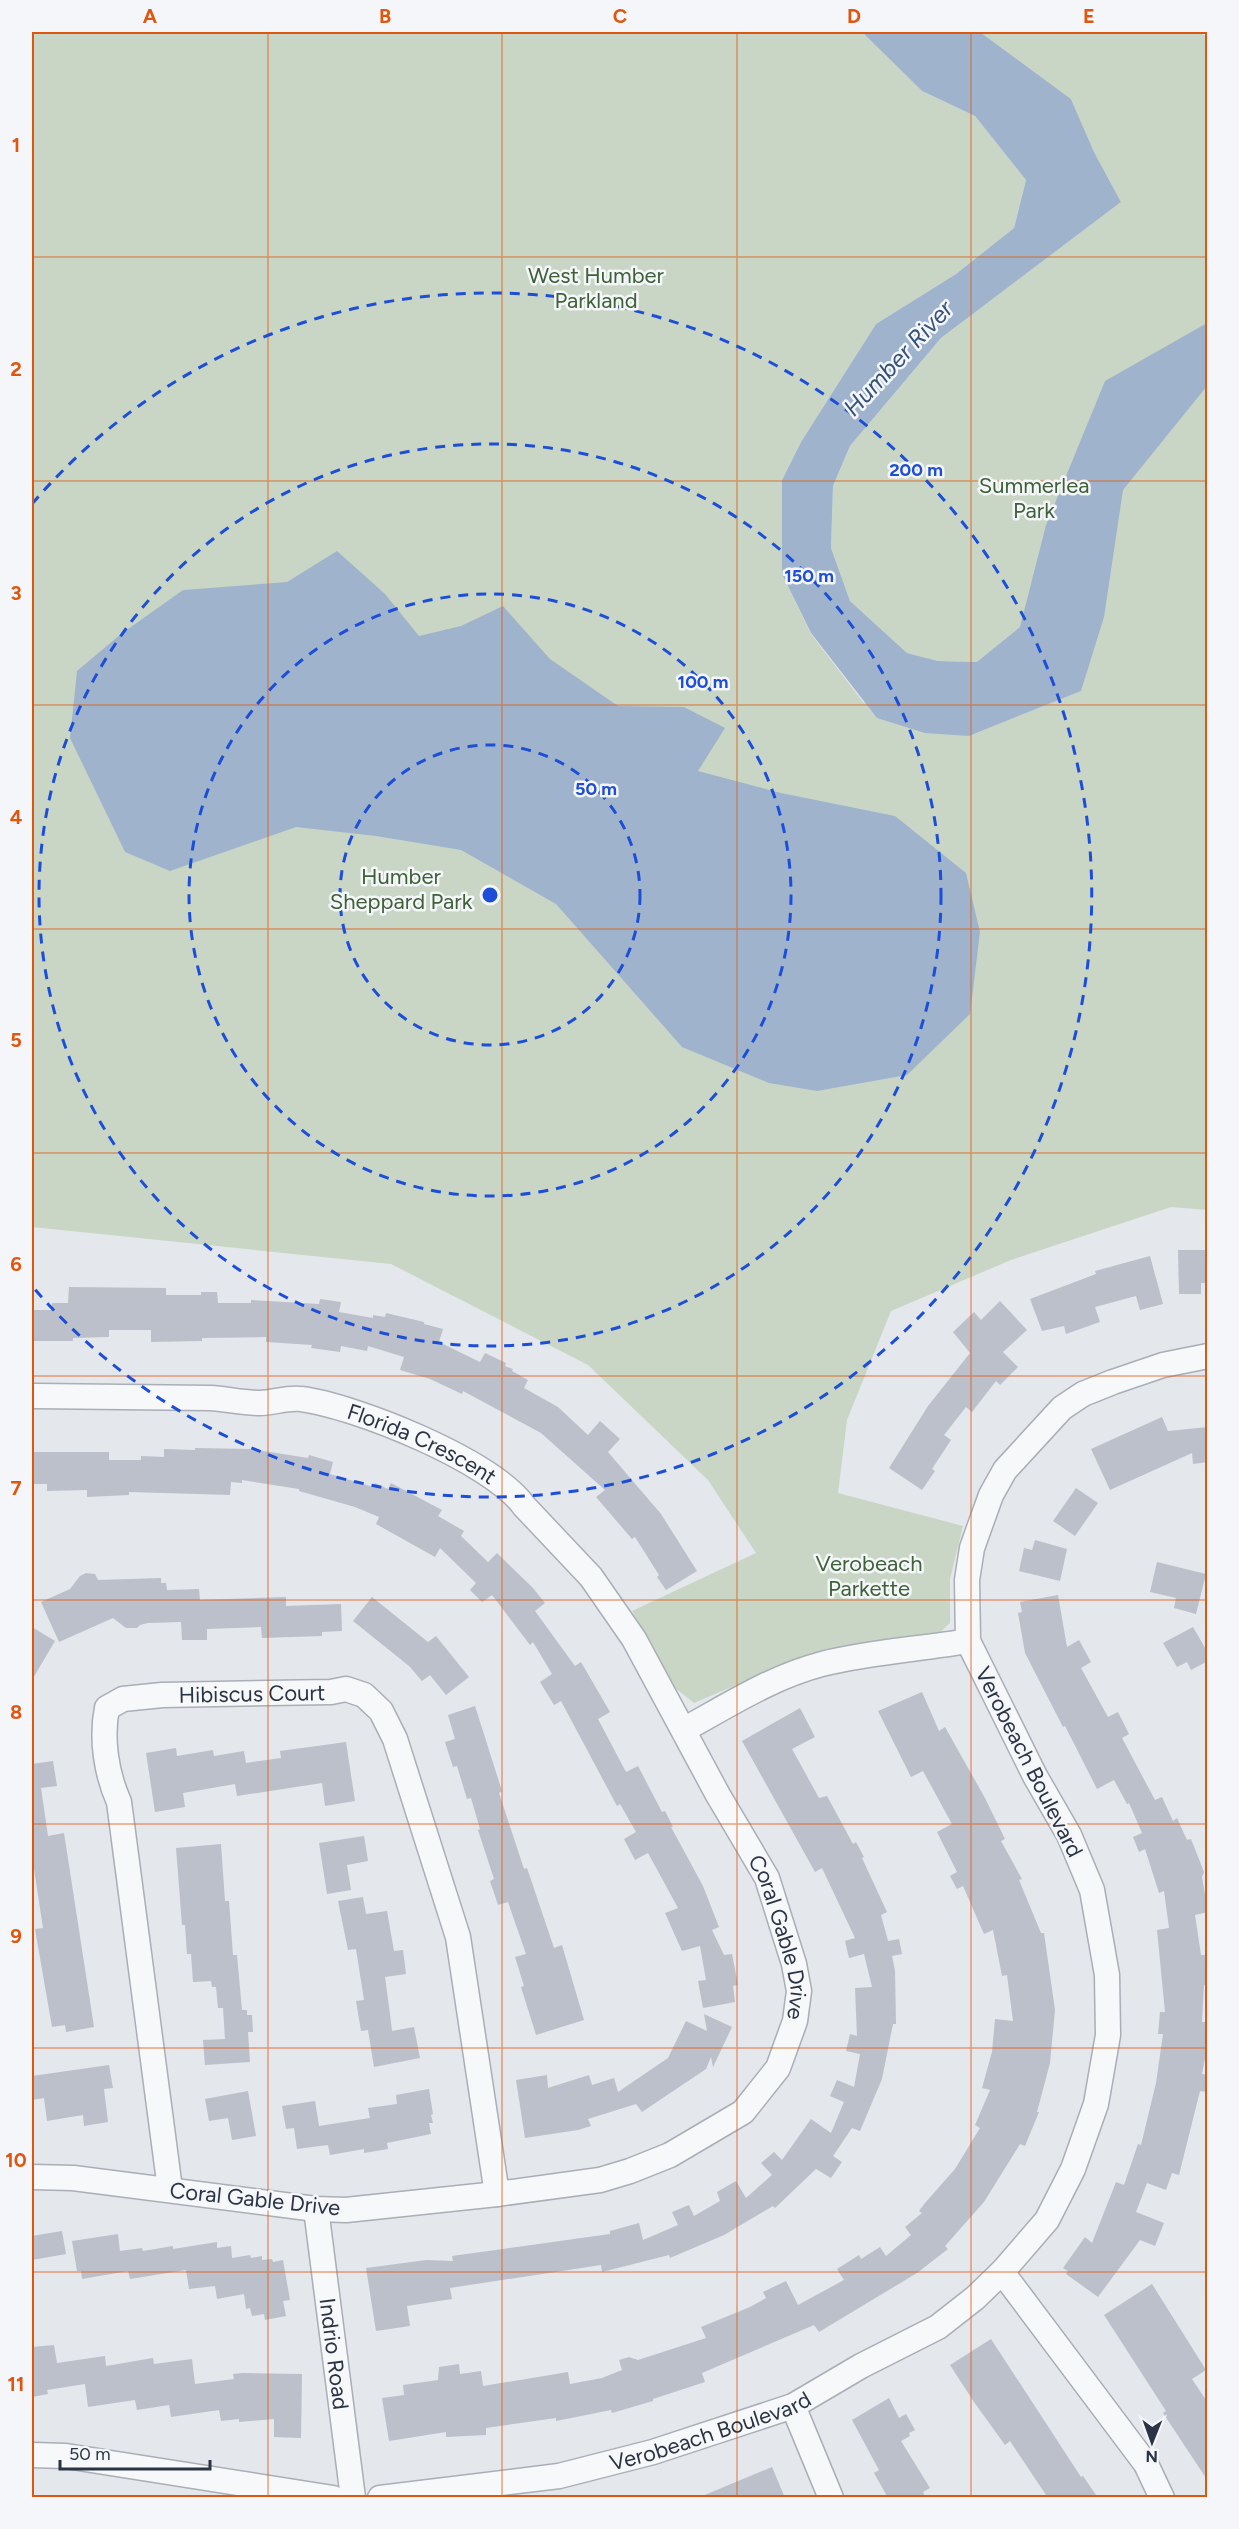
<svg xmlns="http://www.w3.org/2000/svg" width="1239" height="2529" viewBox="0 0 1239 2529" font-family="Figtree,sans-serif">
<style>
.green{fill:#c9d6c5}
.water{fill:#9fb4cc}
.building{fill:#bbc0ca}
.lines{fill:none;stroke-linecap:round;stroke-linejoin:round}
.minor-casing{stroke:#a9aeb7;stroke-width:27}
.minor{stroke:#f7f8fa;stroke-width:24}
.grid{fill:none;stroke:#df570f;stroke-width:1.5;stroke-opacity:0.55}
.ring{fill:none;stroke:#1d4ed8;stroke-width:3;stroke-dasharray:10 8}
.labels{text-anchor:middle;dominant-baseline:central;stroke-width:5;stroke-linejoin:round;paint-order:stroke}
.park-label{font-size:22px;fill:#3f6138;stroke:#f4f6f9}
.street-label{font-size:22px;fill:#2b3445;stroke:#f4f6f9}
.water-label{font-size:24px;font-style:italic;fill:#34527a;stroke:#f4f6f9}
.centre{fill:#1d4ed8;stroke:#f4f6f9;stroke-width:3}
.ring-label{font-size:18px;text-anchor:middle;font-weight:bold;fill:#1d4ed8;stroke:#f4f6f9;stroke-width:5;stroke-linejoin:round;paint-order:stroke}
.neatline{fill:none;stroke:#df570f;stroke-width:2}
.grid-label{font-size:20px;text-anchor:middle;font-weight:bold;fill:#df570f}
</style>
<rect width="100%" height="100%" fill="#e4e7ec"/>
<path class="green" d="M32,32h830l60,59 53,25 51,64 -12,48 -58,46 -80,50 -75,118 -19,38v94l29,60 52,68 106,34 111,-45 -103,-29 -39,-1 -31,-8 -57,-52 -19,-53 2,-62 17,-40 91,-108 180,-136 -27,-50 -23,-53 -91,-67h219l8,5v1173l-36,-3 -160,53 -120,51 -44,109 -9,73 125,33 -13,53v44l-17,16 -134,19 -105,45 -20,-16 -42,-76 124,-58 -48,-73 -120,-115 -197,-101 -359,-37z"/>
<path class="water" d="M862,32h118l91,67 23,53 27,50 -180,136 -91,108 -17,40 -2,62 19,53 57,52 31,8 39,1 43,-35 26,-102 59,-144 102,-58v63l-84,104 -19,127 -23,74 -112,45 -44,-3 -48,-15 -66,-85 -29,-59v-94l19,-38 75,-118 80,-50 58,-46 12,-48 -51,-64 -53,-25z
M337,551l48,43 34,42 42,-10 42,-20 47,53 68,47 66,1 41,21 -27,43 83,22 114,23 71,57 14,59 -10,82 -63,61 -90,16 -48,-8 -87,-36 -126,-143 -95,-54 -85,-14 -80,-9 -126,44 -45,-19 -55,-114 7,-67 44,-37 62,-44 104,-8z"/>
<path class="building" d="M1178,1250h30v33h-7v11h-22z
M1150,1256l13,48 -23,6 -4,-14 -41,11 5,15 -34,12 -2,-8 -22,5 -12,-32 66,-25 -1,-3z
M69,1287l97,1v7h35v-3h16l1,11h33v-3l68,4 1,-5 21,3 -2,10 34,6v-3l12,2 1,-4 38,9v2l19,5 -4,13 41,20 5,-9 21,10 -1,3 8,3 -1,2 16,9 -4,8 34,19 30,28 12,-14 20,18 -12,13 53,62 36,57 -31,19 -9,-13 2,-2 -24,-38 -3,2 -36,-42 9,-7 -64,-57 -78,-42 -1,3 -32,-15 -30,-9 4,-13 -36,-11 -1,5 -26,-5 -1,6 -29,-4 1,-3 -46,-3v-5l-64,1v3l-51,1v-12h-42v7l-36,1v3h-41v-31h20v-7h16z
M1000,1301l27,29 -24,22 15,15 -18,18 -4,-4 -24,31 -6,-5 -22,28 7,5 -19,29 3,2 -13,19 -33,-22 39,-62 42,-53 -17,-21 21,-20 7,8z
M1162,1417l6,14 40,-4v35l-15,2 -1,-11 -82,37 -19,-41z
M195,1448l56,1 57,9 1,-3 24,7 -3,12 43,13 2,-4 13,6 3,-6 51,27 -4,6 26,15 -3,5 27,26 9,-9 36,35 12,15 -10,8 40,55 6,-4 29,50 -12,7 28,53 12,-6 24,46 3,-1 8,16h-2l32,59 16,41 -7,3 12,25 8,-1 6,31 -5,1 2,16 -32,6 -5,-27 8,-1 -6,-34 -18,5 -17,-38 13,-5 -30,-55 -13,7 -11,-21 12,-7 -16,-28 -3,2 -56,-105 -7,4 -14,-23 12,-8 -19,-32 -3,3 -38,-50 -10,7 -12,-12 6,-7 -36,-35 -5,9 -59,-33 3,-7 -24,-10 -56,-16v-2l-57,-9v3l-11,-1 -1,13 -101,-3v3l-42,2v-7l-40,1v-7h-15v-32h77v8h32v-4l23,1v-8l31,1z
M1076,1488l22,15 -23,33 -22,-15z
M1035,1540l32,9 -7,32 -41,-10 5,-23 8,2z
M1157,1562l49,12 -10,40 -22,-6 2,-10 -26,-6z
M86,1573l9,1 3,6 63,-2v5h5l1,7 32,-1 1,11 86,-3v9l55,-2 1,27 -20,1v4l-60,2 -1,-11 -54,2v11h-25l-1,-18 -33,1 -8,2 -3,3h-11l-13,-10 -54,24 -18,-40 29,-13 10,-13z
M1058,1595l9,52 12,-7 12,22 -10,6 27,49 10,-5 11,22 -7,4 33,62 7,-3 11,24 4,-3 10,22 4,-1 13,33 -2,5 6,35 -13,3 6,40h7v30h-4l-2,37h6v20l-6,32 6,1v17l-8,-1 -21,84 -7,-2 -6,17 -19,-7 -11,29 28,11 -9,23 -15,-6 -42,57 -32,-23 2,-3 -5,-3 22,-31 7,6 24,-61 8,3 14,-41 3,1 15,-62 7,-49h-5l2,-22h5l-8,-82 12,-2 -5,-37 -5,2 -14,-44 -6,3 -6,-15 9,-4 -13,-30 -2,1 -13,-24 -17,9 -32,-63 -2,1 -38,-74 -7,-40 4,-1 -2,-10z
M372,1597l56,45 8,-6 33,41 -23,18 -16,-20 -8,6 -13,-15 -56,-45z
M32,1627l23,14 -23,39z
M1193,1627l15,26v8l-17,9 -4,-8 -10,5 -14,-24z
M922,1692l17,39 6,-4 40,71 20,41 -4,2 21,38 -3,1 22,53h3l11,77 -5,53 -13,49h2l-14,34 -5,-2 -36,58 -39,44 3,3 -31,24 -98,59 -5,-7 -112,48 3,9 -52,17v2l-41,12 -1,-3 -55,11v-3l-70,10v7l-40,2v-5l-57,9 -7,-43 22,-3 -1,-10 35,-5 1,-13 20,-3 1,10 21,-3 2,15 85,-14 2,12 32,-6 20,-8 -3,-10 10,-3 9,3 68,-22 -5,-11 49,-20 16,-9 -3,-6 23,-11 12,24 46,-25 -7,-11 22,-14 2,4 19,-12 6,9 25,-21 -6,-8 17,-14 -3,-2 6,-8 30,-34 25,-41 -5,-3 15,-35 -8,-2 10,-36 3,-33 18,2 -6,-46 -5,1 -9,-46 -9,4 -21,-48 -6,3 -7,-13 7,-4 -20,-40 15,-8 -29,-53 -12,6 -33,-66z
M475,1706l27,85 -3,2 25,76 3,-1 27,80 8,-3 22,75 -48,15 -15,-48 3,-1 -9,-29 11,-3 -18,-52 -10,3 -8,-24 4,-2 -16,-49 2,-1 -9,-31 -4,1 -10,-33 -4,1 -8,-25 10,-3 -7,-24z
M800,1708l15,29 -23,12 27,49 8,-2 26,48 3,-2 8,15 -2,1 25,54 -6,3 7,26 11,-2 3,15 -10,2 3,15 1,53h-3l-11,55 -22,52 -8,-3 -19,28 9,6 -11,16 -15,-9 -41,39 -2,-2 -49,29 -54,23 -1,-3 -67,17 -1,-7 -151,23 2,11 -45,7 3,20 -34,5 -10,-63 60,-8 27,1 -1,-5 158,-22v-3l29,-8 4,17 35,-15 -6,-13 17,-7 5,11 26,-15 -3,-9 19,-11 10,17 26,-23 -11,-12 13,-11 8,8 29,-41 20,14 13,-31 -14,-6 7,-16 17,7 6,-33 -14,-3 4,-17 7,2 -2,-48 17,-1 -8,-33 -15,4 -4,-17 10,-3 -33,-70 -7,4 -73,-131z
M346,1742l9,59 -30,5 -3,-23 -85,13 -2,-12 -52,9 2,14 -30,5 -9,-59 30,-5 1,8 36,-6 1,6 30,-5 2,12 35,-5 -1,-7z
M53,1761l4,25 -16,2 7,48 16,-3 30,194 -28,5 -1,-7 -13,2 -17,-98 8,-1 -9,-59h-2v-105z
M364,1836l4,25 -21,4 4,25 -24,4 -8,-51z
M221,1844l4,57h4l4,54h4l5,55h5v5h5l1,17h-5l2,30 -45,3 -2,-25 22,-1 -2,-31h-5l-2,-21h-4l-1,-6 -18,1 -2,-28h-4l-2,-29h-3l-6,-77z
M363,1897l3,17 21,-3 7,40 9,-1 3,24 -21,3 5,37 2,17 22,-4 6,31 -46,9 -6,-37 -7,1 -5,-30 8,-1 -8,-51 -8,1 -10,-49z
M704,2014l28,13 -19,40 -2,-10 -5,12 -64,43 -6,-8 -48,15 3,7 -13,4 -53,8 -9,-58 31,-5 1,13 41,-13 3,10 22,-7 4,14 50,-34 18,-37 21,10z
M109,2065l4,23 -9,1 4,33 -24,4 -1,-11 -36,6 -3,-23 -12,2v-24z
M429,2089l4,25 -2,1 2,8h-4l2,11 -44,9 1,6 -24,4v-4l-34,6 -2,-10 -31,4 -3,-21 -8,1 -4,-23 33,-5 4,25 51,-8 -2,-10 29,-4 -1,-9z
M248,2091l8,45 -24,4 -4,-22 -19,3 -4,-22z
M62,2231l4,23 -34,6v-24z
M118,2234l2,17 22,-3 1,3 30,-5v3l44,-7v6l14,-2 1,12 18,-3 1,3 11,-2v4l10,-1 1,3 10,-2 7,40 -7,1 3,15 -21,4 -1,-6 -12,2 -2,-8 -4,1 -2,-15 -27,5 -2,-13 -26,3 -3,-19 -56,9 -2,-8 -46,8 -1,-8h-4l-5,-30z
M1152,2284l54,86 -14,9 16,24v78l-45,-68 3,-2 -62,-96z
M991,2339l90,138 2,-1 15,22h-50l-38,-57 -5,4 -31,-43 -24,-37z
M54,2345l3,18 48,-7 1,10 47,-8 1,6 38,-5 3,25 39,-5 -1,-5 10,-1 59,1 -1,64 -27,-1v-18l-35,3v-3l-18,2 -2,-11 -48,7 -2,-12 -32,5 -2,-10 -47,7 -3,-23 -38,6 1,4 -16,3v-50z
M889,2398l10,20 7,-4 9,16 -6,3 1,3 -9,5 29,47 -7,4 3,6h-38l-14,-25 5,-3 -27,-50z
M772,2467l13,31h-85v-1z"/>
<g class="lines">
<g class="minor-casing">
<g id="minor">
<path id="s1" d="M32,1396c59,1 118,1 178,2 17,1 33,5 50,5 13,0 28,-6 41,-4 55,7 191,62 223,107l67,71 43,62 84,156 49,83 27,86 5,27 -4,30 -17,47 -35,44 -73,43 -40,16 -30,9 -103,14 -151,16 -30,-1 -243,-31 -41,-1"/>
<path d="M685,1729c44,-24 87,-52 137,-65 46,-12 99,-15 146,-23"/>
<path id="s2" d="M170,2189l-51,-387c-13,-29 -18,-64 -12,-94l16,-9 39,-4 169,-3 15,-3 18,6 17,16 14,28 63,198 39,257"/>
<path id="s3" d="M316,2209l37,289"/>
<path d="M1002,2272l144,192 16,34"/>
<path d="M793,2406l38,92"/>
<path d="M32,2455l34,1 267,42"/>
<path id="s4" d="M380,2498l179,-22 94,-24 140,-46 68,-40 77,-39 37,-29 27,-26 45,-52 26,-51 23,-65 12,-69 -1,-60 -15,-85 -23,-55 -34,-59 -67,-135 -1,-61 5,-32 19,-53 14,-25 57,-62 21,-14 30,-12 50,-17 45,-9"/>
</g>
</g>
<use href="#minor" class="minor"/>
</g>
<path class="grid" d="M268,32v2466M502,32v2466M737,32v2466M971,32v2466M32,257h1176M32,481h1176M32,705h1176M32,929h1176M32,1153h1176M32,1376h1176M32,1600h1176M32,1824h1176M32,2048h1176M32,2272h1176"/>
<g class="ring">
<circle cx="490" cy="895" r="150"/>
<circle cx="490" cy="895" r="301"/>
<circle cx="490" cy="895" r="451"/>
<path d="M32 504A602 602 0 1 1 32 1286"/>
</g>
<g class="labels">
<g class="park-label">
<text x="596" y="275">West Humber<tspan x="596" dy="25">Parkland</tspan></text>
<text x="1034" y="485">Summerlea<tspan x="1034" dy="25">Park</tspan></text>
<text x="401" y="876">Humber<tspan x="401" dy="25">Sheppard Park</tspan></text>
<text x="869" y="1563">Verobeach<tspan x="869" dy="25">Parkette</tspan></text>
</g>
<g class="street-label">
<text stroke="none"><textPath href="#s1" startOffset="399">Florida Crescent</textPath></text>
<text stroke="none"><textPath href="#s2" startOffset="634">Hibiscus Court</textPath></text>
<text transform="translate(1029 1762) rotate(63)">Verobeach Boulevard</text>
<text stroke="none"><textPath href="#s1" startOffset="1028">Coral Gable Drive</textPath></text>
<text transform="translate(255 2199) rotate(6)">Coral Gable Drive</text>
<text stroke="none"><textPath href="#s3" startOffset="146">Indrio Road</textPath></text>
<text stroke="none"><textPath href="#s4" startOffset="338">Verobeach Boulevard</textPath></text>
</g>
<g class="water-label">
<text transform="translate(898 358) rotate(-47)">Humber River</text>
</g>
</g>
<circle cx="490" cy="895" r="9" class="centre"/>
<g class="ring-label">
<text x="916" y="476">200 m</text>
<text x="809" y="582">150 m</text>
<text x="703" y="688">100 m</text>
<text x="596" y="795">50 m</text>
</g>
<rect width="1239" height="2529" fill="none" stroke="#f4f6f9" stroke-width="66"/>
<g transform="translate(1152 2442) rotate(181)" stroke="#f4f6f9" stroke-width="4.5" paint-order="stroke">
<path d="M0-4.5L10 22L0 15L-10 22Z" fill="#2b3445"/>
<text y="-9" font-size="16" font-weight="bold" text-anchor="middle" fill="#2b3445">N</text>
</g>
<path d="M60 2460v9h150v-9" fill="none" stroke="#2b3445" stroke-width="3"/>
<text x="69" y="2460" font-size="18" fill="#2b3445" stroke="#f4f6f9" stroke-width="4.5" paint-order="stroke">50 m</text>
<rect x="33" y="33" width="1173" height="2463" class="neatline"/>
<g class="grid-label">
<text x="150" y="23">A</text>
<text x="385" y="23">B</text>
<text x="620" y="23">C</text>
<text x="854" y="23">D</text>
<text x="1089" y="23">E</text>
<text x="16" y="152">1</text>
<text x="16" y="376">2</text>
<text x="16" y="600">3</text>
<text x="16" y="824">4</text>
<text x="16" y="1047">5</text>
<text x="16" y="1271">6</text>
<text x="16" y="1495">7</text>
<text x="16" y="1719">8</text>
<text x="16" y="1943">9</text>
<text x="16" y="2167">10</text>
<text x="16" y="2391">11</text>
</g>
</svg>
